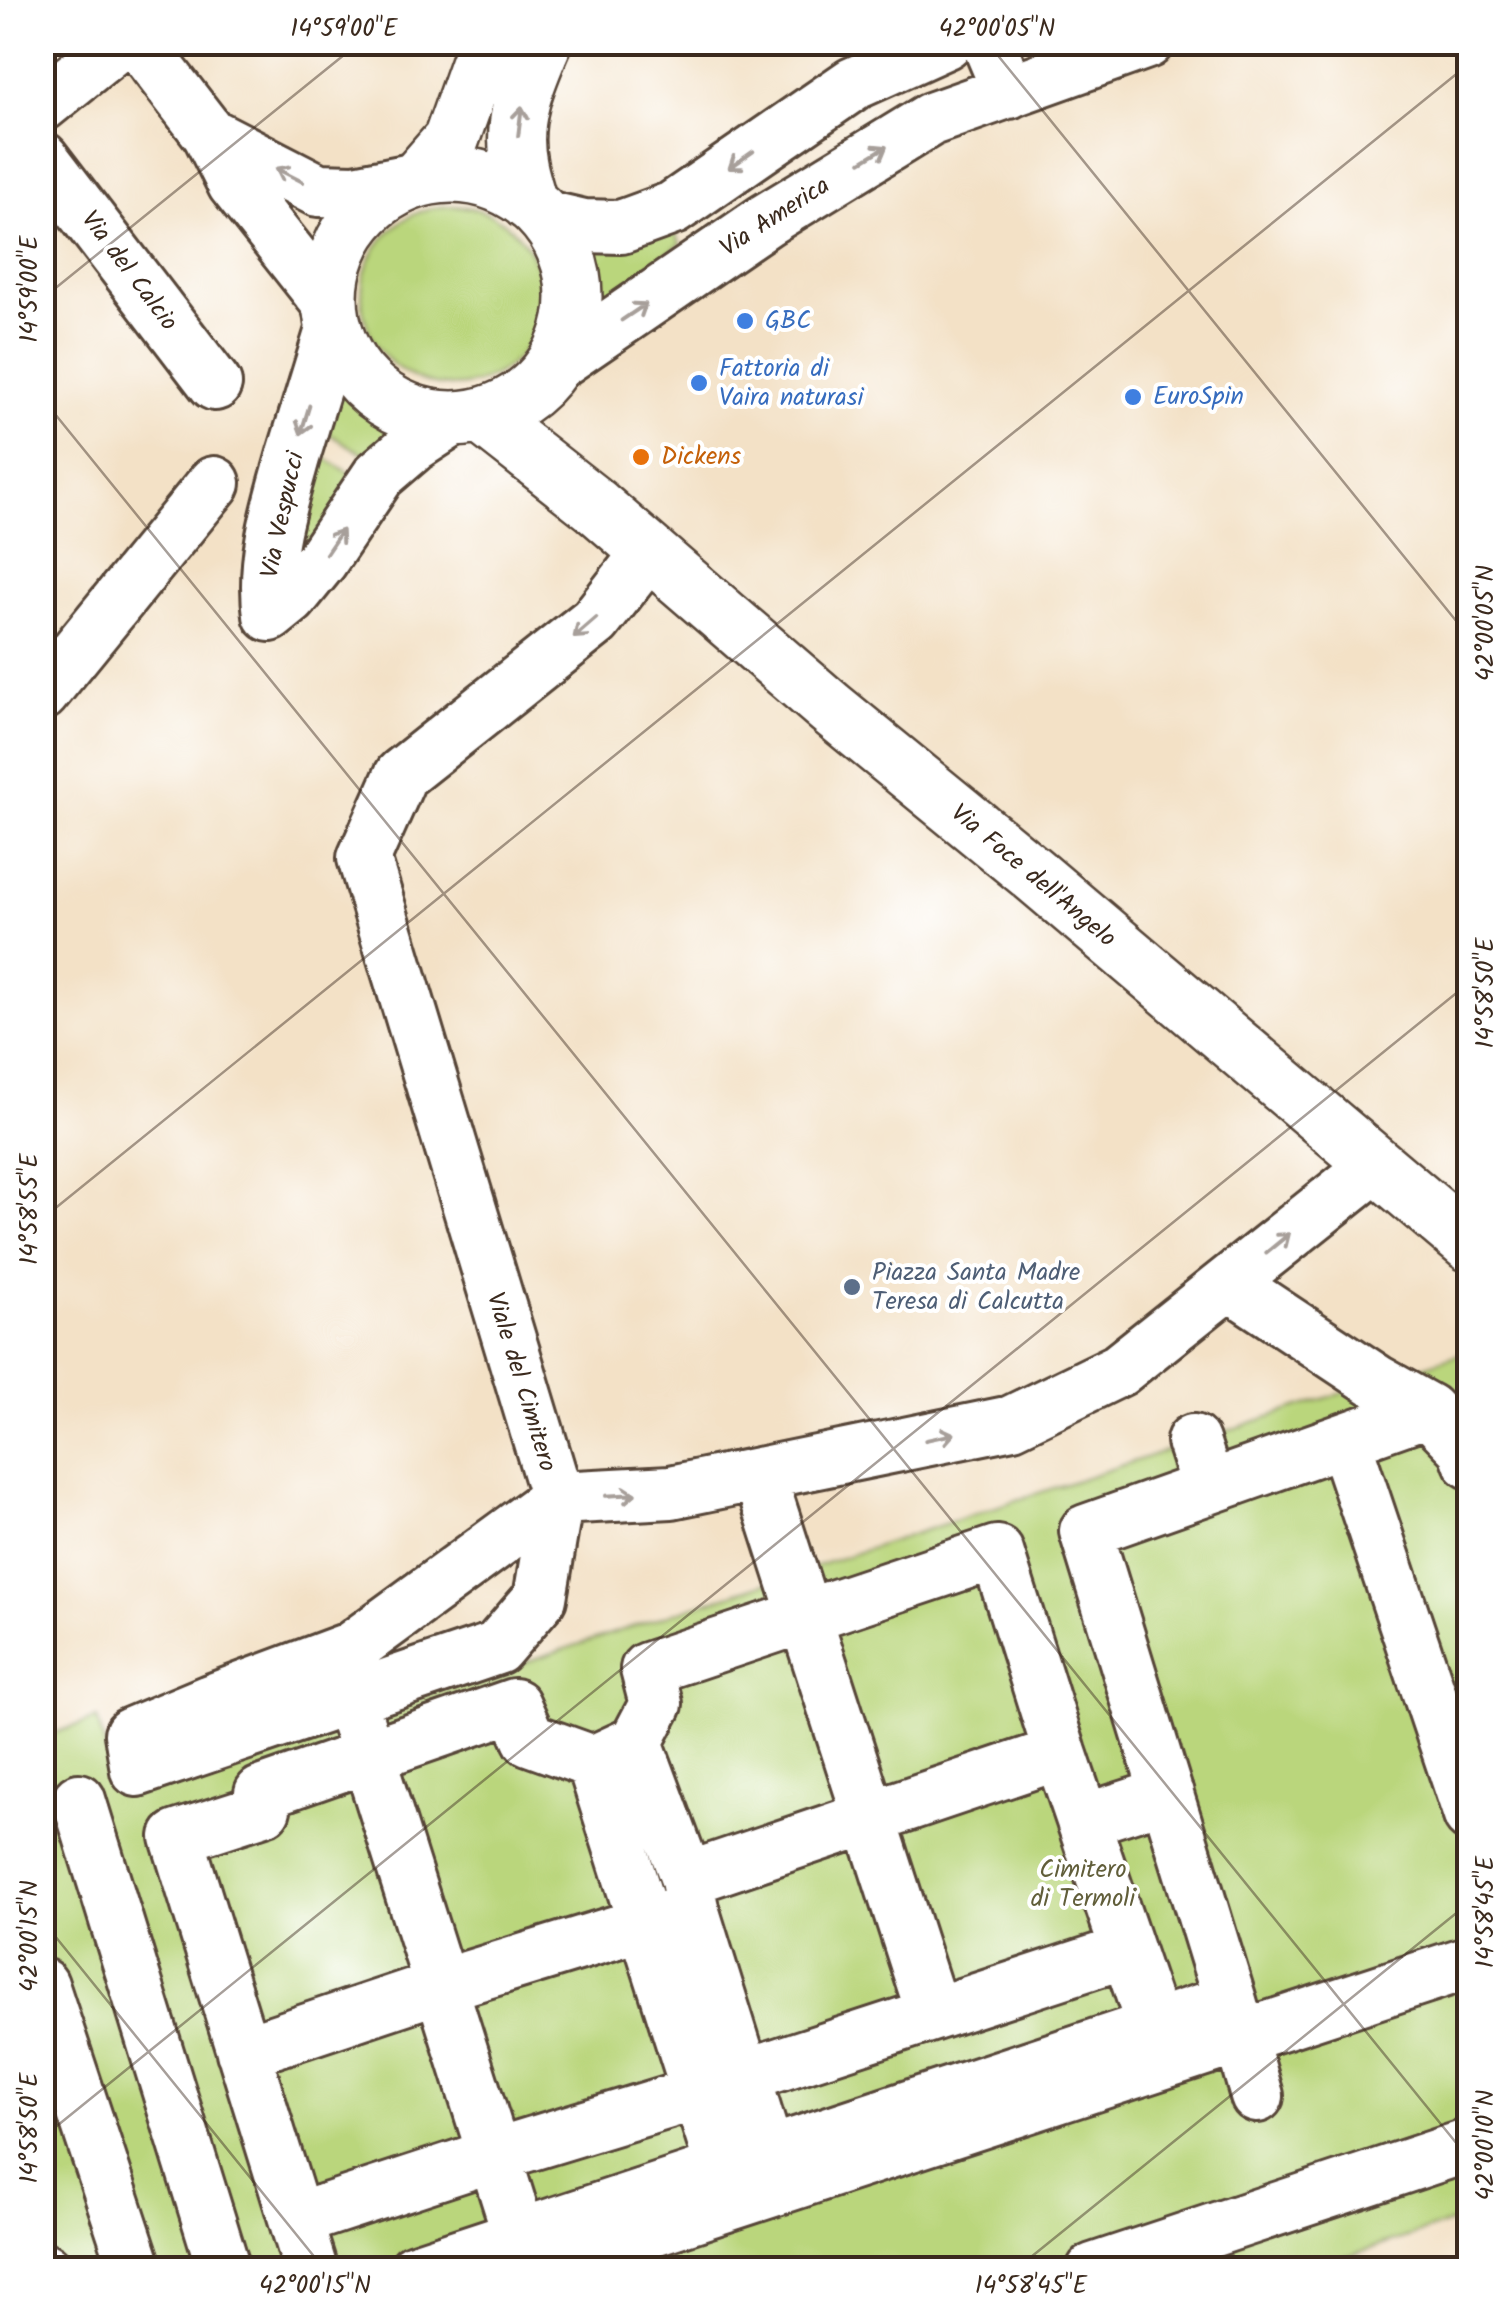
<svg xmlns="http://www.w3.org/2000/svg" width="1512" height="2312" viewBox="0 0 1512 2312" font-family="Kalam,sans-serif">
<style>
.green{fill:#bad67c;stroke:#7a804d;stroke-width:2.5}
.lines{fill:none;stroke-linecap:round;stroke-linejoin:round}
.minor-casing{stroke:#574537;stroke-width:58}
.major-casing{stroke:#574537;stroke-width:60}
.minor{stroke:#fff;stroke-width:52}
.major{stroke:#fff;stroke-width:55}
.oneway{stroke:#a79f9a}
.ticks{fill:none;stroke:#3b2a1e;stroke-width:2.5;stroke-opacity:0.45}
.shop-dot{fill:#3f7fe0;stroke:#fff;stroke-width:4}
.food-dot{fill:#e8710a;stroke:#fff;stroke-width:4}
.service-dot{fill:#5c6f8a;stroke:#fff;stroke-width:4}
.labels{text-anchor:middle;dominant-baseline:central;stroke-width:8;stroke-linejoin:round;paint-order:stroke}
.street-label{font-size:25px;fill:#3b2a1e;stroke:#fff}
.shop-label{font-size:25px;fill:#366cbe;stroke:#fff;text-anchor:start}
.food-label{font-size:25px;fill:#c56008;stroke:#fff;text-anchor:start}
.service-label{font-size:25px;fill:#4e5e75;stroke:#fff;text-anchor:start}
.park-label{font-size:25px;fill:#615e3a;stroke:#fff}
.neatline{fill:none;stroke:#3b2a1e;stroke-width:4}
.ticks-label{font-size:25px;text-anchor:middle;fill:#3b2a1e}
</style>
<rect width="100%" height="100%" fill="#fff"/>
<filter id="ink" filterUnits="userSpaceOnUse"><feTurbulence type="fractalNoise" baseFrequency=".01" numOctaves="2"/><feDisplacementMap in="SourceGraphic" scale="20" xChannelSelector="R" yChannelSelector="G"/><feConvolveMatrix kernelMatrix="1 2 1 2 8 2 1 2 1" color-interpolation-filters="sRGB"/></filter>
<filter id="wash" filterUnits="userSpaceOnUse"><feTurbulence type="fractalNoise" baseFrequency=".0048" numOctaves="4" result="noise"/><feDisplacementMap in="SourceGraphic" scale="40" xChannelSelector="R" yChannelSelector="G"/><feGaussianBlur stdDeviation="2.25" result="paint"/><feColorMatrix in="noise" values="0 0 0 0 0 0 0 0 0 0 0 0 0 0 0 0 0 1.4 0 .05"/><feComposite in="paint" operator="in"/></filter>
<g filter="url(#wash)">
<rect width="100%" height="100%" fill="#f3e1c6"/>
<path class="green" d="M362 296a90 90 0 1 1 180 0a90 90 0 1 1-180 0Z
M672,228l9,16 -80,58 -10,-57z
M339,388l23,24 32,19 -27,25 -46,-27z
M315,451l43,28 -44,66 -28,-17z
M1469,1351v866l-165,53 -1261,-1 -1,-532 55,-18 22,77z"/>
</g>
<g filter="url(#ink)">
<g class="lines">
<g class="minor-casing">
<path id="minor" d="M138,42l71,92 25,50 95,120
M988,42l21,50
M42,105l78,-63
M209,134l109,56 37,1 62,-12
M42,158l173,226
M545,217l39,9 37,1 52,-19 180,-124 93,-42
M553,366l213,-146 165,-101 216,-77
M648,553l-53,68 -194,154 -37,83 193,640 114,-6 341,-70 107,-52 257,-205
M270,615c-8,-55 9,-108 24,-161 13,-42 26,-85 39,-127
M270,615l21,-17 30,-37 58,-86 35,-30 40,-26
M42,694l172,-211
M1228,1283l148,98 52,29 37,38 5,14
M1344,1440l126,375
M1193,1441l15,46
M759,1474l174,540
M557,1498l-17,100 -43,50 -360,122 -6,-36 79,-33 142,-53z
M358,1723l172,546
M636,1742l51,137 5,30 85,274
M593,1762l129,405
M79,1800l145,470
M1083,1821l84,-27
M687,1879l373,-126
M42,1985l94,285
M243,2052l197,-66 252,-77
M744,2076l383,-125
M1257,2096l-27,-95 -144,-470 342,-121
M296,2220l198,-65 204,-62
M42,2268l4,2
M311,2270l-134,-433 87,-28 -3,-16 253,-88 15,34 64,23 43,-20 20,-38 -9,-35 350,-117 63,201 93,273
M415,2270l815,-269
M528,2270l942,-308
M1093,2270l377,-125"/>
</g>
<g class="major-casing">
<path id="major" d="M330 297a122 122 0 1 1 244 0a122 122 0 1 1-244 0Z
M417,179l34,-39 27,-76 11,-22
M529,203c-3,-13 -8,-26 -10,-39 -9,-43 8,-83 25,-122
M481,416l116,91 233,201 203,166 437,370"/>
</g>
<use href="#minor" class="minor"/>
<use href="#major" class="major"/>
</g>
<defs><path id="oneway-shaft" d="M-6 0H5M1.5-3L5.5 0L1.5 3" fill="none" stroke-width="1.6" stroke-linecap="round" stroke-linejoin="round" transform="scale(2.5)"/></defs>
<g class="oneway">
<use href="#oneway-shaft" transform="translate(520 121) rotate(-83)"/>
<use href="#oneway-shaft" transform="translate(874 154) rotate(-31)"/>
<use href="#oneway-shaft" transform="translate(741 160) rotate(145)"/>
<use href="#oneway-shaft" transform="translate(289 175) rotate(-153)"/>
<use href="#oneway-shaft" transform="translate(634 312) rotate(-34)"/>
<use href="#oneway-shaft" transform="translate(305 420) rotate(107)"/>
<use href="#oneway-shaft" transform="translate(334 542) rotate(-56)"/>
<use href="#oneway-shaft" transform="translate(585 628) rotate(139)"/>
<use href="#oneway-shaft" transform="translate(1278 1243) rotate(-39)"/>
<use href="#oneway-shaft" transform="translate(940 1437) rotate(-12)"/>
<use href="#oneway-shaft" transform="translate(621 1495) rotate(-3)"/>
</g>
</g>
<path class="ticks" d="M987,42l483,596M42,299l318,-257M42,398l1428,1762M42,1219l1428,-1156M42,1920l283,350M42,2138l1428,-1156M1015,2270l455,-368"/>
<g class="shop-dot">
<circle cx="745" cy="321" r="10"/>
<circle cx="699" cy="383" r="10"/>
<circle cx="1133" cy="397" r="10"/>
</g>
<circle class="food-dot" cx="641" cy="457" r="10"/>
<circle class="service-dot" cx="852" cy="1287" r="10"/>
<g class="labels">
<g class="street-label">
<text transform="translate(775 217) rotate(-33)">Via America</text>
<text transform="translate(129 271) rotate(53)">Via del Calcio</text>
<text transform="translate(283 515) rotate(-78)">Via Vespucci</text>
<text transform="translate(1033 876) rotate(40)">Via Foce dell'Angelo</text>
<text transform="translate(521 1382) rotate(73)">Viale del Cimitero</text>
</g>
<g class="shop-label">
<text x="765" y="321">GBC</text>
<text x="719" y="369">Fattoria di<tspan x="719" dy="29">Vaira naturasi</tspan></text>
<text x="1153" y="397">EuroSpin</text>
</g>
<g class="food-label">
<text x="661" y="457">Dickens</text>
</g>
<g class="service-label">
<text x="872" y="1273">Piazza Santa Madre<tspan x="872" dy="29">Teresa di Calcutta</tspan></text>
</g>
<g class="park-label">
<text x="1083" y="1870">Cimitero<tspan x="1083" dy="29">di Termoli</tspan></text>
</g>
</g>
<rect width="1512" height="2312" fill="none" stroke="#fff" stroke-width="110"/>
<rect x="55" y="55" width="1402" height="2202" class="neatline"/>
<g class="ticks-label">
<text x="344" y="36">14°59'00"E</text>
<text x="997" y="36">42°00'05"N</text>
<text transform="translate(28 289) rotate(-90)" y="9">14°59'00"E</text>
<text transform="translate(1484 623) rotate(-90)" y="9">42°00'05"N</text>
<text transform="translate(1484 993) rotate(-90)" y="9">14°58'50"E</text>
<text transform="translate(28 1209) rotate(-90)" y="9">14°58'55"E</text>
<text transform="translate(1484 1912) rotate(-90)" y="9">14°58'45"E</text>
<text transform="translate(28 1936) rotate(-90)" y="9">42°00'15"N</text>
<text transform="translate(28 2128) rotate(-90)" y="9">14°58'50"E</text>
<text transform="translate(1484 2145) rotate(-90)" y="9">42°00'10"N</text>
<text x="315" y="2293">42°00'15"N</text>
<text x="1031" y="2293">14°58'45"E</text>
</g>
</svg>
